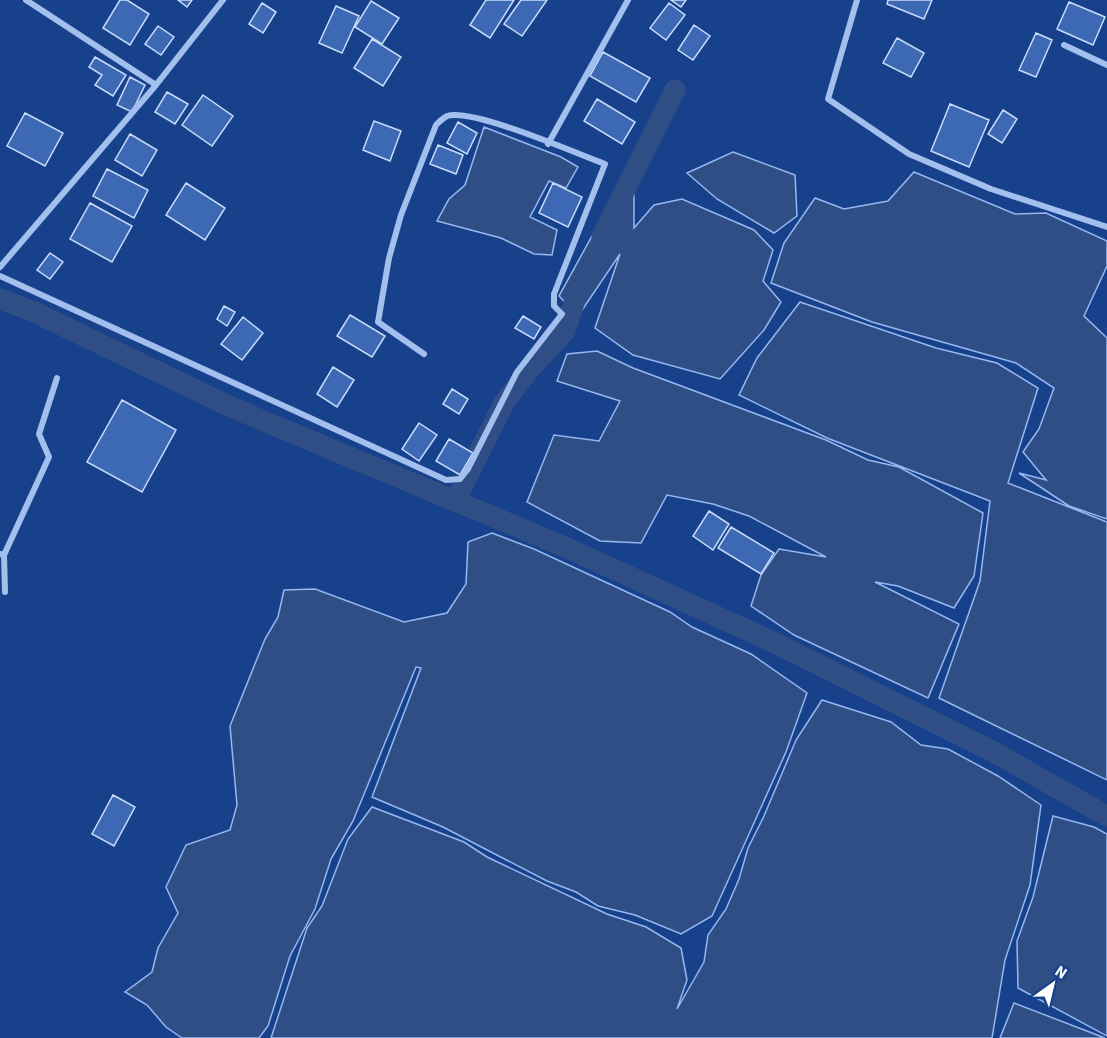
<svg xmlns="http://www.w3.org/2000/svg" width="1107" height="1038" viewBox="0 0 1107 1038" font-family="'Source Sans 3',sans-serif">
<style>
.water{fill:#304e86;stroke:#96b8f1;stroke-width:1.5}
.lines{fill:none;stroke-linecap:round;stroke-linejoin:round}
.canal{stroke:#304e86;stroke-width:21}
.building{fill:#3d68b3;stroke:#c9dbfa;stroke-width:1.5}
.street{stroke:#a3bfee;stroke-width:6}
</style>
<rect width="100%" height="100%" fill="#18418c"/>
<path class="water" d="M484,127l77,30 17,10 -12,21 -17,-7 -19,36 27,13 -5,25 -18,-1 -33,-16 -64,-17 12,-22 16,-14z
M733,152l62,23 2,41 -23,17 -57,-34 -30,-26z
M914,172l101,42 31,-1 61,28v25l-23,50 23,22v181l-38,-13 -50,-33 27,7 -23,-28 16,-23 15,-41 -38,-25 -144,-41 -101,-39 13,-40 31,-45 29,11 44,-8z
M634,191v37l20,-23 28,-6 72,31 19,20 -10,31 18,21 -17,28 -44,49 -87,-24 -38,-27 25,-74 -42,62 -19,-20 38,-69z
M800,302l136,46 61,15 41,25 -30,95 99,39v258l-168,-82 41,-117 10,-80 -163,-63 -88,-43 18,-37z
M597,351l36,17 193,72 42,20 31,7 84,46 -9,63 -20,32 -56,-22 -23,-4 84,42 -31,74 -134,-63 -43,-29 10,-31 18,-26 47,8 -77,-41 -36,-12 -46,-9 -26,48 -41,-2 -73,-39 27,-67 45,6 21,-40 -63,-20 10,-27z
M492,533l42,16 136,63 22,15 59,27 56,39 -21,59 -74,164 -31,18 -46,-19 -37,-9 -22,-14 -29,-11 -104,-54 -71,-30 49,-129 -5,-1 -63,154 -22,38 -16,50 -25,47 -22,70 -9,12h-77l-16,-11 -19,-22 -22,-13 27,-20 6,-24 20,-35 -12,-26 20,-42 44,-15 7,-25 -7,-79 35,-87 13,-22 6,-27 31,-1 89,33 43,-9 19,-29 2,-42z
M822,700l69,22 30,23 27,4 50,27 43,29 -11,80 -25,75 -13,78h-721l36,-110 15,-22 26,-67 24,-32 92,35 23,15 120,57 39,13 35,21 6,32 -10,29 27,-47 4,-27 18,-26 13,-30 9,-31 16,-32 32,-76z
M1053,816l41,11 13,7v202l-89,-48 -1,-47 16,-44z
M1014,1003l91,35h-105z"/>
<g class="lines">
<path class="canal" d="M602,236l73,-146
M0,299l32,12 201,97 332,139 208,95 219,109 115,65
M455,501l49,-98 25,-33 36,-39 15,-47"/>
</g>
<path class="building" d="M120,0h7l22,14 -19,31 -27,-17z
M178,0h14l-5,7z
M486,0h28l-24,38 -20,-13z
M521,0h26l-25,36 -18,-12z
M671,0h15l-5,7z
M888,0h44l-8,19 -37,-15z
M371,1l28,17 -17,26 -27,-17z
M1069,2l36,15 -12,28 -36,-16z
M262,3l14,9 -13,21 -14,-9z
M669,3l16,12 -19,25 -16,-12z
M336,6l23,10 -17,37 -23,-10z
M694,25l16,11 -17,24 -15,-10z
M158,26l16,11 -13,18 -16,-11z
M1036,33l16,7 -16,37 -17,-7z
M897,38l27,15 -13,24 -28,-14z
M372,39l29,18 -18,29 -29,-18z
M603,52l47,26 -14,24 -46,-26z
M95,57l31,18 -13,21 -18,-11 7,-10 -13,-8z
M130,77l15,8 -13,27 -15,-7z
M167,92l21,12 -13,20 -20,-12z
M203,95l30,21 -21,30 -30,-21z
M597,99l38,23 -13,22 -38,-23z
M950,104l39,16 -20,47 -38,-16z
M1003,110l14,9 -15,24 -14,-9z
M25,113l38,20 -18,33 -38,-20z
M374,121l27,10 -11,30 -27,-11z
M458,122l19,11 -10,21 -20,-11z
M130,134l27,16 -15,26 -27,-16z
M438,145l25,10 -7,19 -26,-10z
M107,169l41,21 -14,28 -41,-22z
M186,183l39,25 -20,32 -39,-25z
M553,183l29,14 -14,30 -29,-14z
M90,203l42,23 -20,36 -42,-23z
M50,253l13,9 -13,17 -13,-9z
M224,306l11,6 -8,14 -10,-7z
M350,315l35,21 -13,21 -35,-21z
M523,316l18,11 -7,12 -19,-11z
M243,317l20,16 -21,27 -21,-16z
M333,367l21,13 -17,27 -20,-13z
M452,389l16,10 -9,15 -16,-10z
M122,400l54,30 -34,62 -55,-30z
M419,423l18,12 -18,26 -17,-12z
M449,439l24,14 -13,22 -24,-14z
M709,511l20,13 -16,26 -20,-14z
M731,527l43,26 -13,21 -43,-26z
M113,795l22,12 -21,39 -22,-12z"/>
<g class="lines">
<path class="street" d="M26,0l130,85
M857,0l-29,99 81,55 82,35 116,38
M1064,45l43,20
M548,144l80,-144
M0,267l156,-182 67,-85
M0,276l446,204 14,-1 8,-10 49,-97 45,-58 -8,-8v-12l51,-130c-30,-11 -132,-56 -158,-48 -4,2 -8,6 -11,9l-35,90 -12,43 -11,64 46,32
M0,554l4,1 45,-98 -10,-23 18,-56
M4,555l1,37"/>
</g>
<g transform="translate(1053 984) rotate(34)" stroke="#18418c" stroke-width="4.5" paint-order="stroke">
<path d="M0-4.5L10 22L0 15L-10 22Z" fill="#ffffff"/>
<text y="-9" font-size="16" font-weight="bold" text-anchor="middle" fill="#ffffff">N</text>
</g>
</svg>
